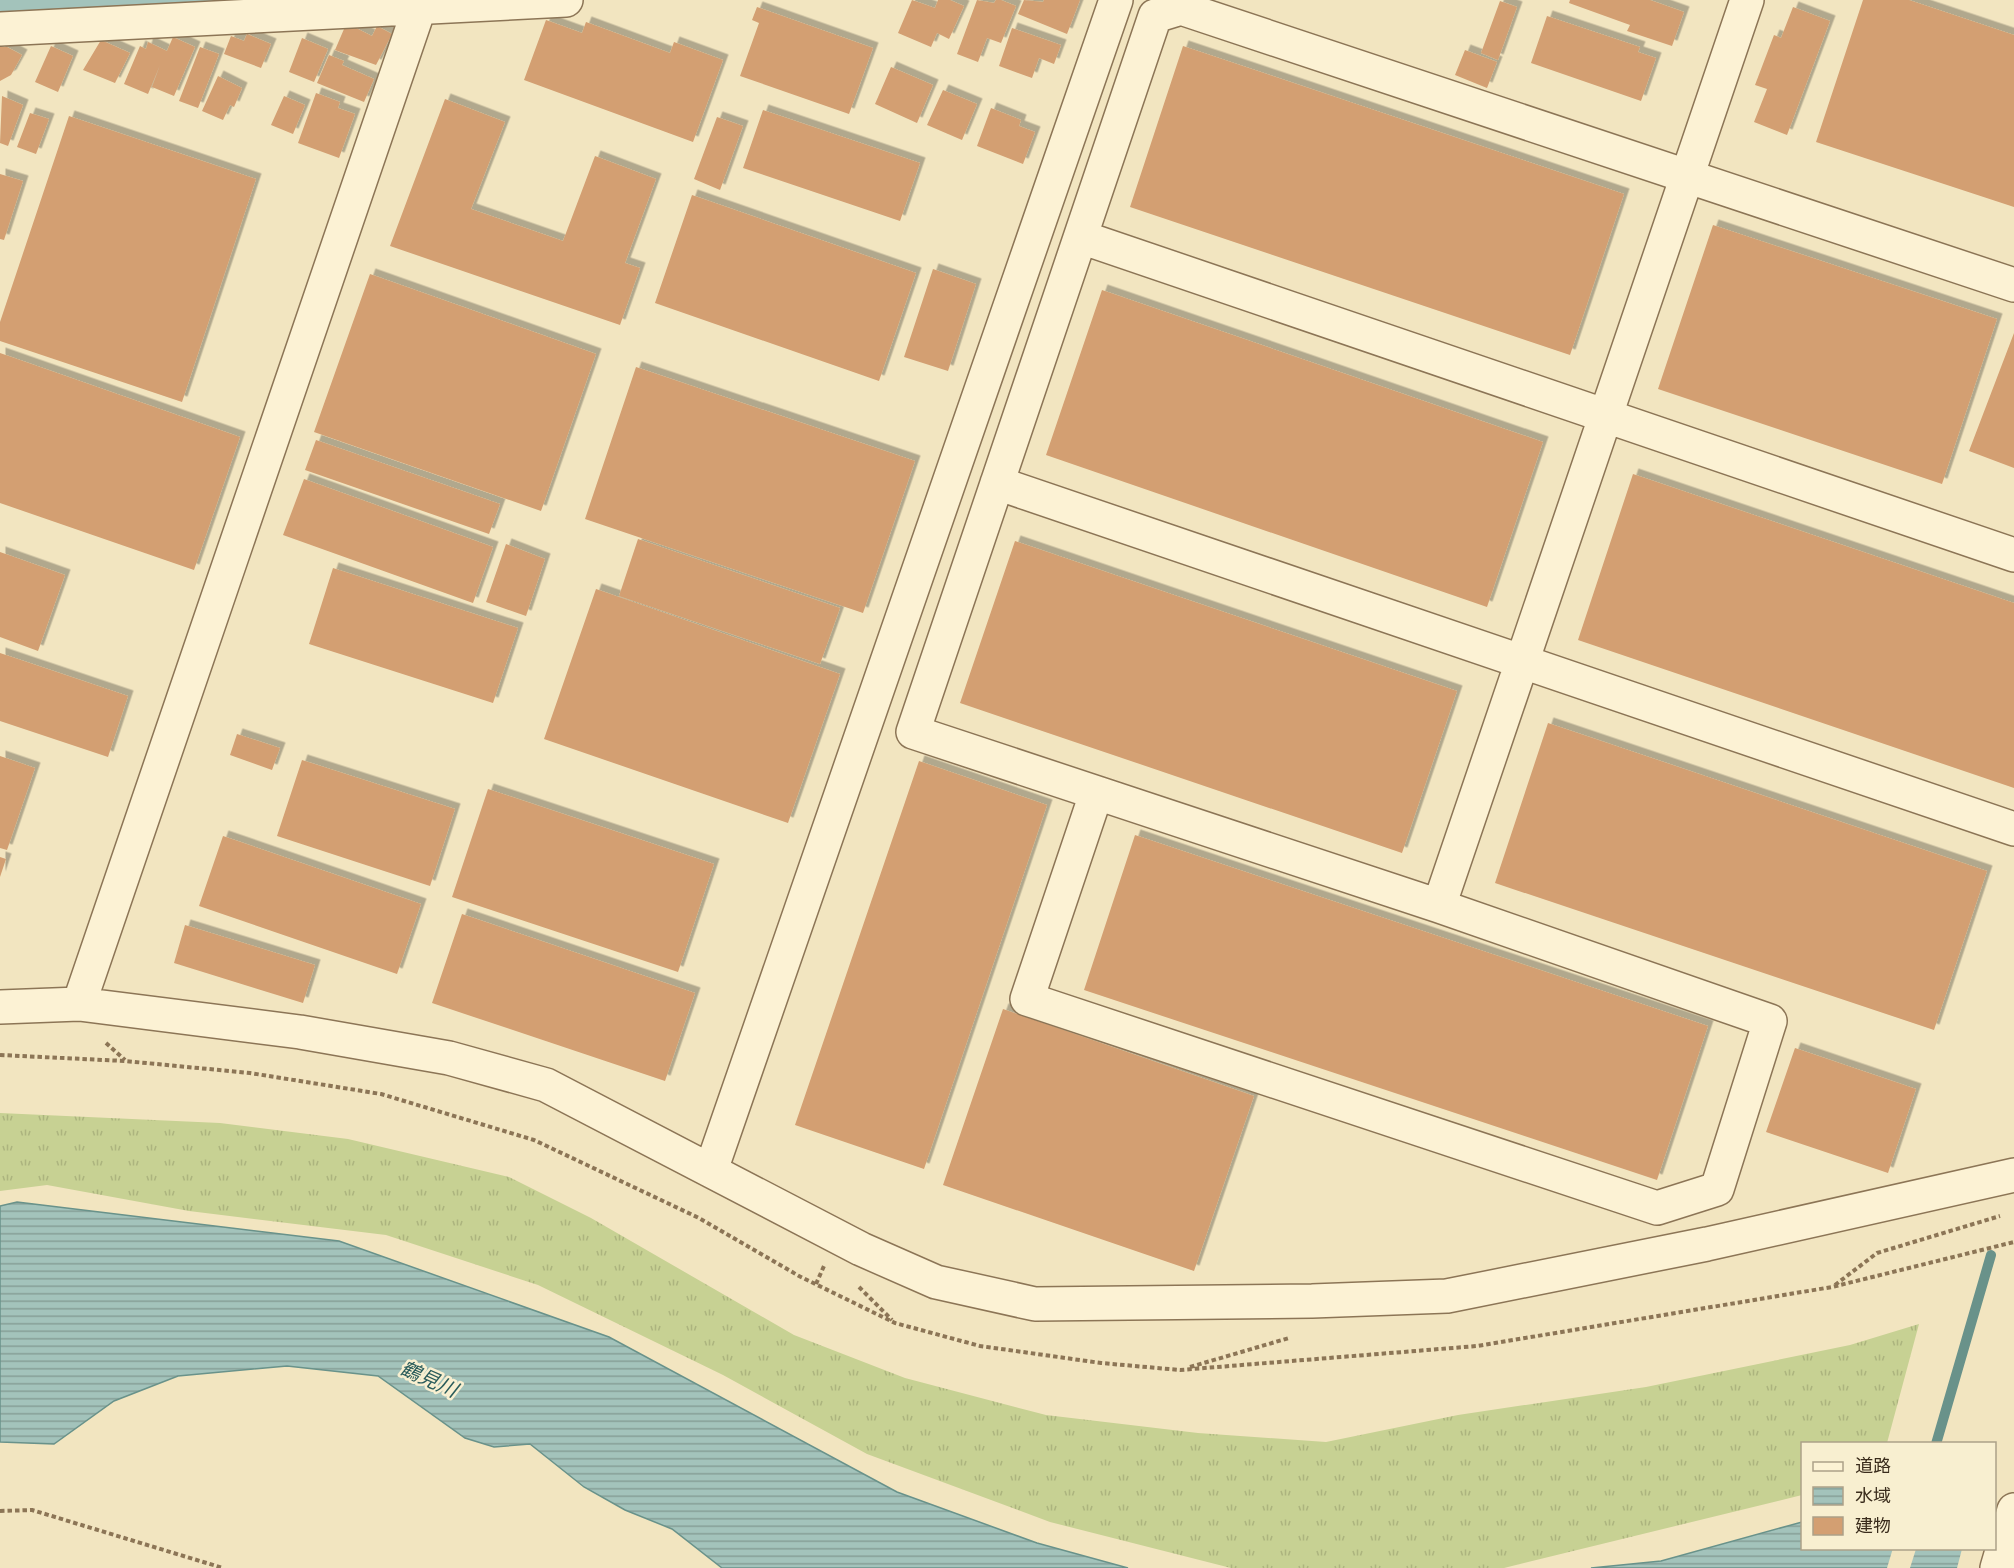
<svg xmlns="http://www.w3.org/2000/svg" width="2014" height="1568" viewBox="0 0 2014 1568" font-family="'Libre Baskerville','Noto Sans JP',serif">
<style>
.grass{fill:url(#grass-tufts)}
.water{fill:url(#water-rules);stroke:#69928a;stroke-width:1.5}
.pier{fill:#f2e5c0}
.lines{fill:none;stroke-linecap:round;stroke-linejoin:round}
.stream{stroke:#69928a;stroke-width:10}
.river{stroke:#a3c3bb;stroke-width:63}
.building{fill:#d39f72;filter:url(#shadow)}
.minor-casing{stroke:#8c7556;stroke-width:36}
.path{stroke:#8c7556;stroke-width:4;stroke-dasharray:4.5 3;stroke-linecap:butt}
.minor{stroke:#fcf2d4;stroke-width:33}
.labels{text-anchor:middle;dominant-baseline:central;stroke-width:5;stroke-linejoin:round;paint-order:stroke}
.water-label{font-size:20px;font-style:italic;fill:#2a5c5b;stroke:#f8efd0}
</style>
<defs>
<pattern id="grass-tufts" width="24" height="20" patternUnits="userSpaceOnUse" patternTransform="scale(1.5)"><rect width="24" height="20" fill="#c7d193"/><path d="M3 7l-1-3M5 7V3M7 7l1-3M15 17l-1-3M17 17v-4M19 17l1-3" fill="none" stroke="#acb47e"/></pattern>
<pattern id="water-rules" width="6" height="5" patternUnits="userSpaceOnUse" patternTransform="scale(1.5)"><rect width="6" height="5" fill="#a3c3bb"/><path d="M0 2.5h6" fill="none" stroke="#869f97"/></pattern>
<filter id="shadow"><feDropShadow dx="5.5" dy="-5.5" stdDeviation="0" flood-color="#0004"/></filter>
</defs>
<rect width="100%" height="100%" fill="#f2e5c0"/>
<path class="grass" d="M0,1113l220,10 128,16 161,38 82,41 203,117 111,43 141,37 152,18 128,9 132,-27 188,-28 204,-42 69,-21 -32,119 -85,1v51l-298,73h-273l-181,-46 -183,-68 -144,-79 -185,-90 -152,-50 -197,-24 -142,-26 -47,6z"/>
<path class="water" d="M17,1202l322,39 270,96 288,155 140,51 91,25h-406l-50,-39 -47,-19 -41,-23 -54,-43 -36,3 -29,-9 -87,-62 -91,-10 -109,10 -64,25 -60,43 -54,-2v-236z
M1802,1522v26h192l20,20h-423l70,-7z"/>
<path class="pier" d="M2014,1465v103h-57l5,-19 32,-1v-79z
M1893,1548l23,1 -6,19h-23z"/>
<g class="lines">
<path class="stream" d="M1936,1444l55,-189"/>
<path class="river" d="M0,11l214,-11"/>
</g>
<path class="building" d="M912,0l23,8 3,-8h12l14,6 -15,33 -12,-6 -6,14 -33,-14z
M977,0l17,3 2,-3h5l15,6 -15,37 -14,-5 -9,24 -21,-8z
M1024,0l19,2 1,-2h36l-13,34 -49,-20z
M1570,0h80l34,12 -12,34 -45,-15 3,-6 -61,-22z
M1863,0h46l105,35v172l-198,-65z
M1500,1l17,6 -19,53 -17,-7z
M757,7l116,41 -24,66 -109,-38 19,-53 -7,-3z
M1793,7l37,14 -43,114 -33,-13 13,-33 -12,-4 19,-50 7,3z
M1547,16l93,31 -2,5 18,6 -15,43 -110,-38z
M546,20l36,13 4,-11 84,31 4,-11 49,18 -30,82 -169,-62z
M377,26l15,8 -16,31 -41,-15 9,-21 12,-1 16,8z
M1012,28l49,17 -7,19 -15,-6 -7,20 -33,-12z
M247,34l24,10 -10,24 -37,-14 7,-18 13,5z
M173,37l22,10 -21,49 -22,-9 8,-22 -12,29 -24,-10 16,-38 6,3 2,-7 19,9z
M302,38l26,11 -14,33 -25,-10z
M101,40l29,13 -15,30 -32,-13z
M51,46l22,10 -15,36 -23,-10z
M1183,46l441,148 -54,161 -440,-148z
M0,47h7l15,8 -11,20 -11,6z
M200,47l19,7 -21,54 -19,-7z
M1465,50l32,12 -10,26 -32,-13z
M329,55l15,6 -2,4 32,14 -10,23 -47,-19z
M891,67l42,18 -16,38 -42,-19z
M218,76l24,12 -8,19 -4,-2 -7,15 -21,-9z
M943,90l34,14 -15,36 -35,-15z
M316,93l24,9 -2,6 17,6 -16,44 -41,-15z
M2,96l21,9 -15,41 -8,-3z
M284,96l21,9 -12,29 -22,-9z
M445,99l60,23 -34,87 92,32 32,-85 61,23 -31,84 15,5 -20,57 -230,-79z
M991,108l30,12 -2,6 16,6 -12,32 -46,-18z
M763,110l157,53 -20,58 -157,-53z
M30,113l19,6 -13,35 -19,-7z
M69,116l187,63 -74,223 -182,-61v-19z
M717,117l26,9 -23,64 -26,-11z
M0,174l23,7 -19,59 -4,-1z
M692,195l224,78 -37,108 -224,-78z
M1713,225l284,94 -55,165 -284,-95z
M933,269l43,15 -28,87 -44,-14z
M370,274l226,80 -55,157 -227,-79z
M1102,290l441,152 -56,165 -441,-152z
M2014,333v135l-45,-17z
M0,353l240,84 -46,133 -194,-67z
M636,367l279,94 -52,152 -278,-94z
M316,440l184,64 -11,30 -184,-64z
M1633,474l381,129v185l-436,-148z
M304,479l189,68 -20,56 -190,-68z
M638,539l202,69 -20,56 -201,-68z
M1015,541l442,150 -55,162 -442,-150z
M506,544l39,15 -19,57 -40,-14z
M0,552l65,23 -27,76 -38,-14z
M333,568l185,60 -25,75 -184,-59z
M596,589l244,85 -52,149 -244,-84z
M0,653l128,43 -20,61 -108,-36z
M1548,723l439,148 -53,159 -439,-147z
M237,734l43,14 -8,22 -42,-15z
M0,756l35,12 -28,82 -7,-2z
M302,760l153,49 -25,77 -153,-50z
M919,761l128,44 -123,364 -129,-44z
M488,789l226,75 -36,108 -226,-75z
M1135,835l573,191 -51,154 -573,-190z
M223,836l198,68 -24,70 -198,-68z
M0,857l6,2 -6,18z
M462,914l233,79 -30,88 -233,-78z
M185,925l130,40 -12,38 -129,-40z
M1003,1009l251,87 -60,175 -251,-86z
M1795,1048l121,41 -28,84 -122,-41z"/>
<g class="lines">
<g class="minor-casing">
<path id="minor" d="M0,29l566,-29
M1081,237l933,318
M997,483l1017,346
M1096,794l-69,205 630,209 60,-19 53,-168 -331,-115 -526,-174 242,-716 26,-8 833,277
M1439,906l308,-906
M79,1004l343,-1004
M0,1007l79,-3 221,28 149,26 97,27 315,164 75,33 99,22 277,-3 135,-5 260,-52 307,-69
M711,1170l405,-1170
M1997,1568l17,-58"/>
</g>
<path class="path" d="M106,1043l19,17
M0,1055l125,6 125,12 131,21 153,46 165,78 100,58 96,47 85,23 121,17 79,7 297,-24 355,-59 182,-45
M816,1284l8,-18
M1835,1285l42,-32 123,-37
M859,1287l33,33
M1190,1367l99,-29
M0,1511l32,-1 191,58"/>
<use href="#minor" class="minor"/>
</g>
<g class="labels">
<g class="water-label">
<text transform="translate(429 1379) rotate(24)">鶴見川</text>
</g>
</g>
<rect x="1801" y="1442" width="195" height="108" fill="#f8efd0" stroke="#aca188" stroke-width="1.5"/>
<rect x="1813" y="1462" width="30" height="9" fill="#fcf2d4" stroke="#aca188" stroke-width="1.5"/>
<text x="1855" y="1472" font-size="18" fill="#3a2c1c">道路</text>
<rect x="1813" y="1487" width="30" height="18" fill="url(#water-rules)" stroke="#aca188" stroke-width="1.5"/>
<text x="1855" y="1502" font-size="18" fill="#3a2c1c">水域</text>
<rect x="1813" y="1517" width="30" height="18" fill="#d39f72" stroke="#aca188" stroke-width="1.5"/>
<text x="1855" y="1532" font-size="18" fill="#3a2c1c">建物</text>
</svg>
